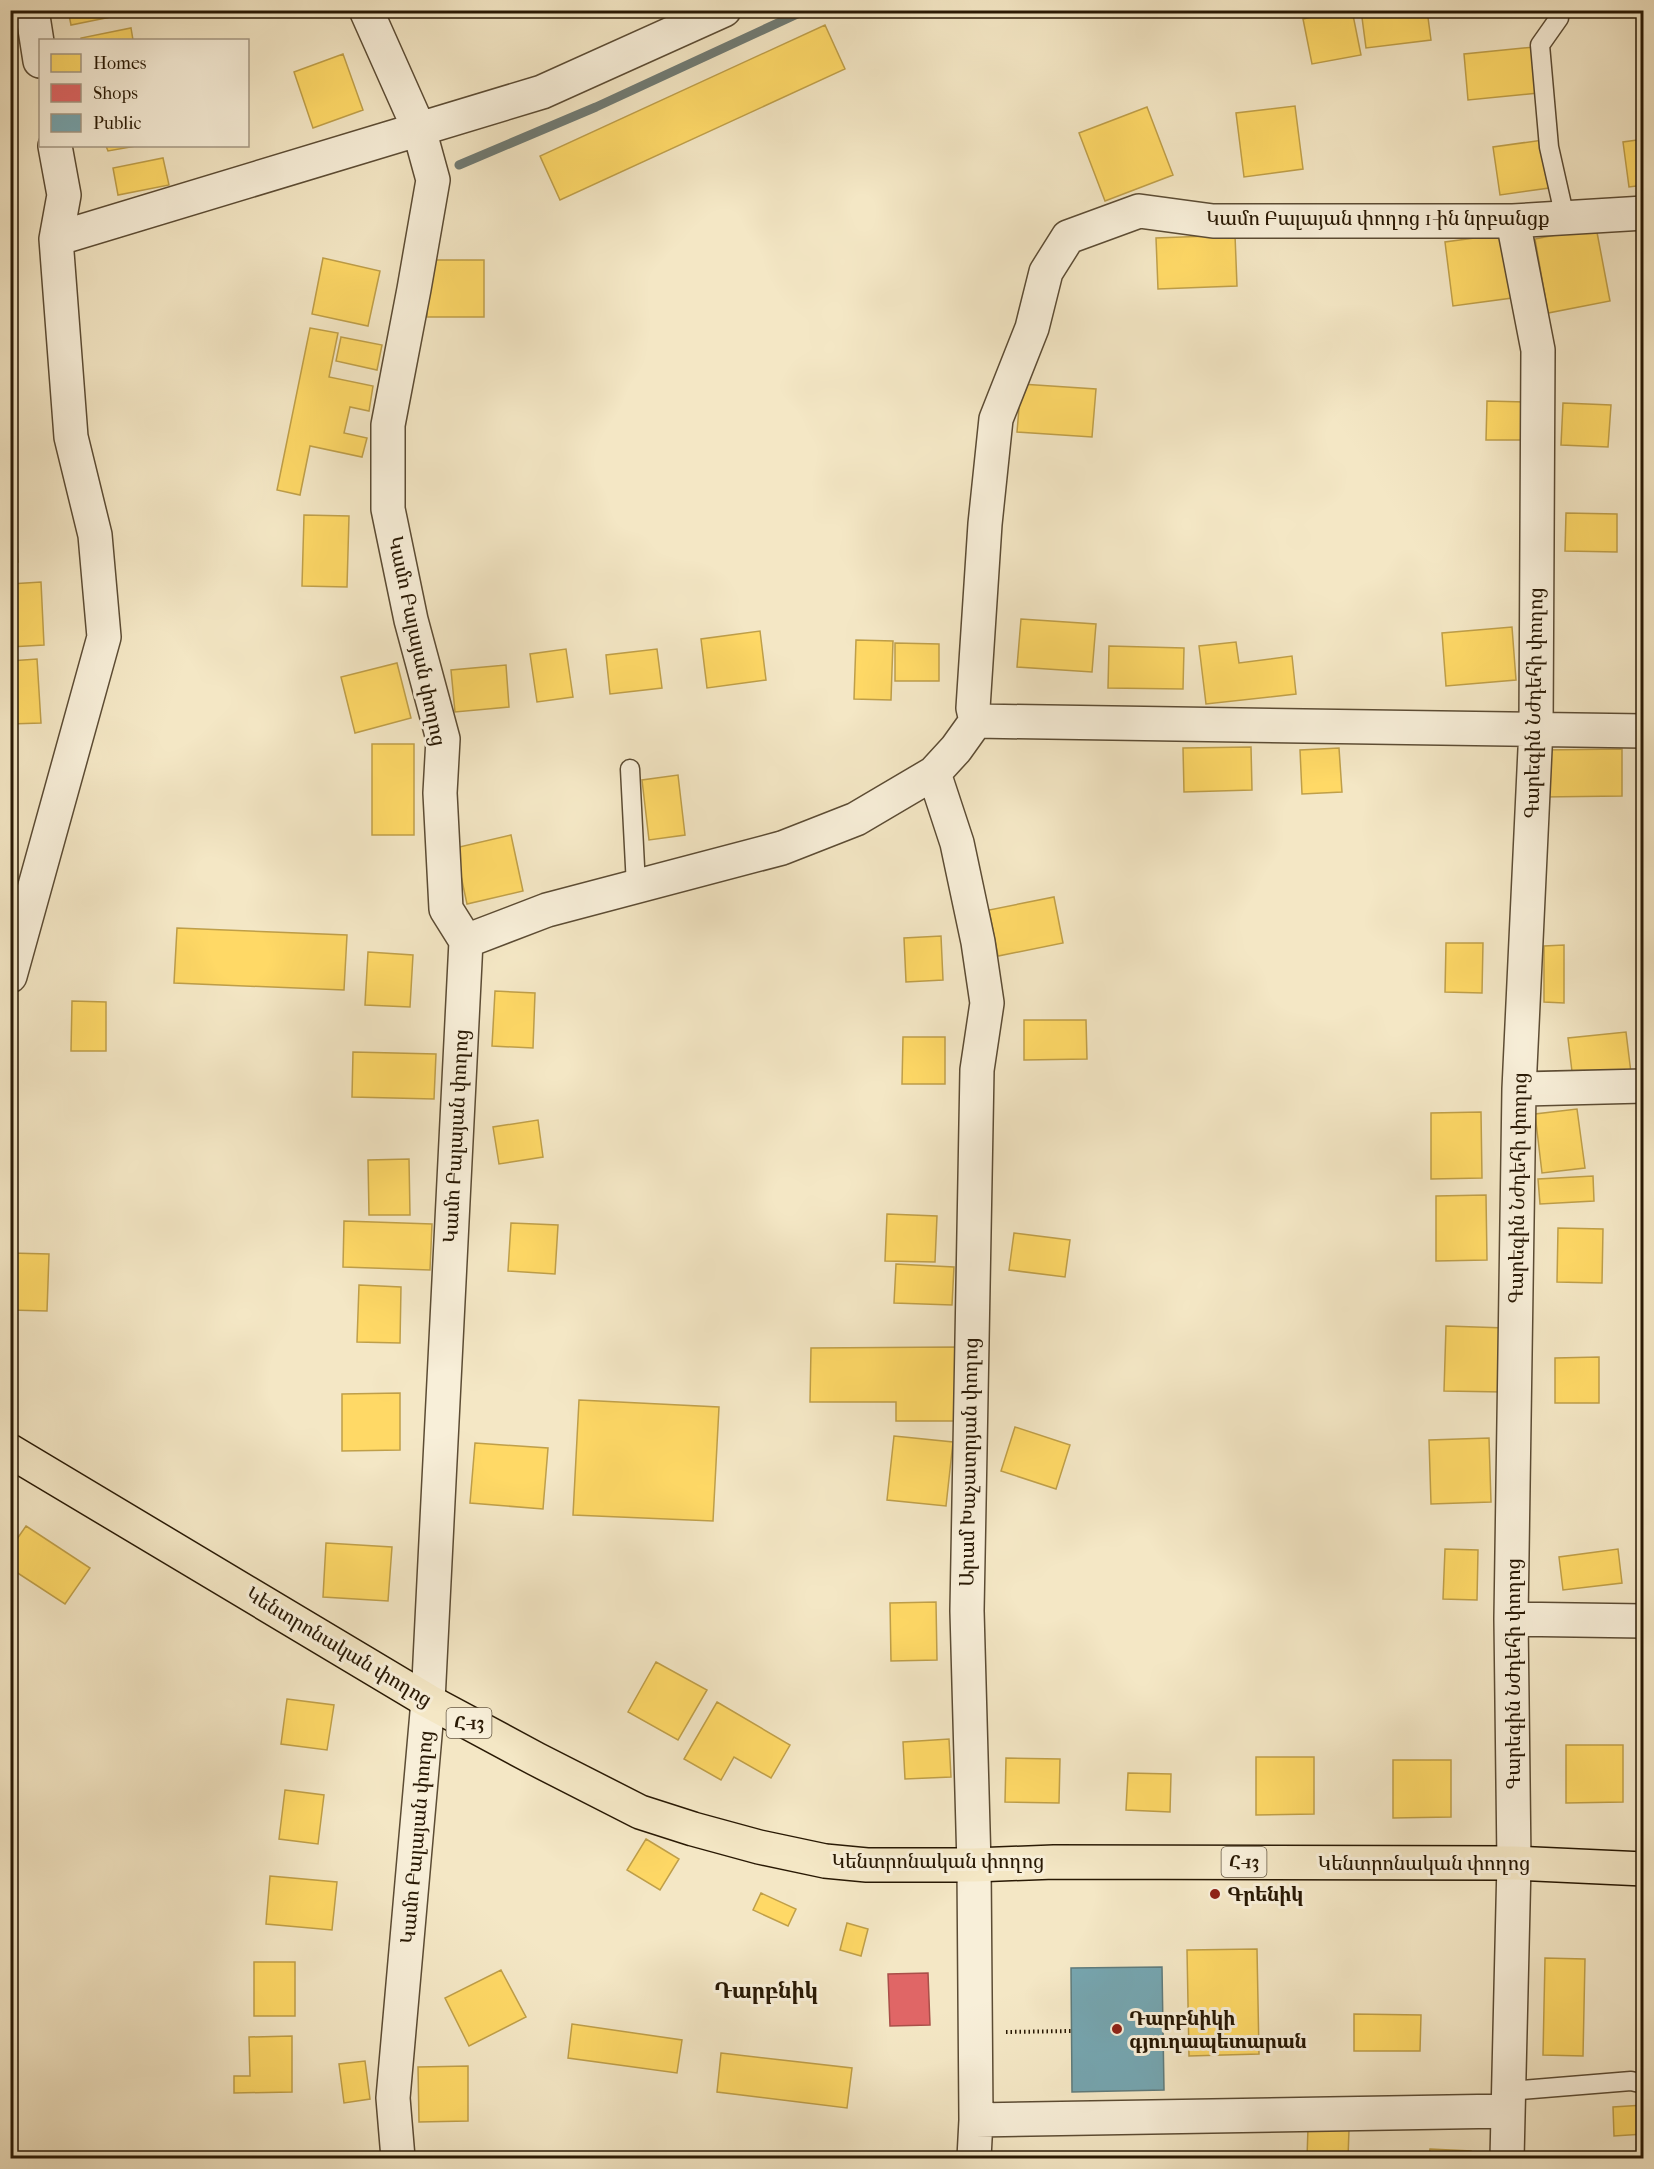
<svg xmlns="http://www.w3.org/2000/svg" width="1654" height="2169" viewBox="0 0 1654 2169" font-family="'IM FELL French Canon','Noto Serif Armenian',serif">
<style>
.homes{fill:#ffd966;stroke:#bf9f49;stroke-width:1.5}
.shops{fill:#e06666;stroke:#a94f49;stroke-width:1.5}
.public{fill:#76a5af;stroke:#5f7b7c;stroke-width:1.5}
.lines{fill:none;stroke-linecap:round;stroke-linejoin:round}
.stream{stroke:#707b74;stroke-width:9}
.service-casing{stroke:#5c4c34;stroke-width:21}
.minor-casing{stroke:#5c4c34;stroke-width:36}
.primary-casing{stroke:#291904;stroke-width:36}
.path{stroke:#291904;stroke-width:4;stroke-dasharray:1.5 3;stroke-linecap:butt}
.service{stroke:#f8efd9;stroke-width:18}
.minor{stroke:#f8efd9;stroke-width:33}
.primary{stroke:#f4e7c5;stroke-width:33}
.poi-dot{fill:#8f2418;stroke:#f8efd9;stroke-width:2}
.labels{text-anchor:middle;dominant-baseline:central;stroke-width:6;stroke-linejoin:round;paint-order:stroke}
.shield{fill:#f8efd9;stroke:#675944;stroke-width:1.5}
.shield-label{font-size:18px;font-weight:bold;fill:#291904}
.street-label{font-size:20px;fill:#291904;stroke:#f8efd9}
.poi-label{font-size:20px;font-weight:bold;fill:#291904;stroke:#f8efd9;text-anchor:start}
.quarter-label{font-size:22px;font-weight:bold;fill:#291904;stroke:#f8efd9}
</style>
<rect width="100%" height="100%" fill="#f4e7c5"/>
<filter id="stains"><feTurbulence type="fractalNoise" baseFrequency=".00333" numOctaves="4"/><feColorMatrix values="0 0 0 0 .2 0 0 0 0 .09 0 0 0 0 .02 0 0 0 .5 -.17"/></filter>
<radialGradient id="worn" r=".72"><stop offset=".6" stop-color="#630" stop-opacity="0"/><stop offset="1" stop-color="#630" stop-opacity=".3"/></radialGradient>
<path class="homes" d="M68,10h52l1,5 -50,10z
M1343,10h9l9,45 -49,9 -9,-45z
M1361,10h66l4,30 -65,8z
M825,25l20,44 -285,131 -20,-44z
M131,28l2,12h-52v-2z
M1534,47l4,46 -70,7 -4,-46z
M343,54l20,56 -50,18 -19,-56z
M1295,106l8,63 -59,8 -8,-64z
M1147,107l26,68 -68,26 -26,-68z
M1644,139v46l-15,2 -6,-45z
M1543,140l6,48 -49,7 -7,-48z
M106,146h30l-28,5z
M163,158l6,27 -51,10 -5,-27z
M1596,227l14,74 -62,12 -13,-74z
M1504,234l8,64 -59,8 -8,-64z
M1235,235l2,51 -79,3 -2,-51z
M323,258l57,13 -12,55 -56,-12z
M427,260h57v57h-57z
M310,328l28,5 -9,44 44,9 -4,25 -19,-4 -6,26 23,5 -5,19 -52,-11 -10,49 -23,-5z
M341,337l41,8 -5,25 -41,-9z
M1021,384l75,5 -4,48 -75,-5z
M1487,401l42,1 -1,38h-42z
M1563,403l48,2 -3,42 -47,-2z
M14,499l4,63 -8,1v-63z
M1566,513l51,1v38l-52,-1z
M304,515l45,1 -2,71 -45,-1z
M41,582l3,63 -34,2v-63z
M1021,619l75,5 -4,48 -75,-5z
M1512,627l4,53 -70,6 -4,-53z
M760,631l6,49 -59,8 -6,-49z
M856,640l37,1 -2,59 -37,-1z
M1236,642l3,21 53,-7 4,38 -90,10 -7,-58z
M895,643l44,1v37h-44z
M1109,646l75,2 -1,41 -75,-1z
M566,649l7,48 -36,5 -7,-48z
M657,649l5,39 -52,6 -4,-39z
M37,659l4,64 -31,1v-63z
M397,663l14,55 -56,15 -14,-56z
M506,665l3,42 -54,5 -4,-42z
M372,744h42v91h-42z
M1251,747l1,43 -68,2 -1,-44z
M1339,748l3,44 -40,2 -2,-44z
M1622,749v47l-80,1v-47z
M678,775l7,60 -36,5 -7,-60z
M511,835l12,56 -56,13 -12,-56z
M1054,897l9,46 -65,13 -9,-46z
M177,928l170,7 -3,55 -170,-7z
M941,936l2,44 -37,2 -2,-44z
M1446,943h37l-1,50 -37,-1z
M1564,945v58l-20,-1v-56z
M368,952l45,3 -3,52 -45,-2z
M495,991l40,2 -2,55 -41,-2z
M72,1001l34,1v49h-35z
M1024,1020h62l1,39 -63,1z
M1626,1032l5,41 -58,7 -5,-42z
M903,1037h42v47h-43z
M353,1052l83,2 -2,45 -82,-2z
M1577,1109l8,59 -43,5 -7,-59z
M1481,1112l1,66 -51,1v-66z
M538,1120l5,37 -44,7 -6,-37z
M409,1159l1,56h-41l-1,-55z
M1593,1176l1,25 -54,3 -2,-25z
M1486,1195l1,65 -51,1v-65z
M887,1214l50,2 -2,46 -50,-1z
M344,1221l88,3 -2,46 -87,-3z
M511,1223l47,2 -3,49 -47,-3z
M1558,1228l45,1 -1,54 -45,-1z
M1014,1233l56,7 -5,37 -56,-7z
M10,1253l39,1 -2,57 -37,-1z
M896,1264l58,3 -2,38 -58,-2z
M359,1285l42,2 -1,56 -43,-1z
M1446,1326l60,2 -3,64 -59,-1z
M956,1347l-1,74h-59v-19h-86l1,-54z
M1599,1357v46h-44v-45z
M400,1393v57l-58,1v-57z
M579,1400l140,7 -6,114 -140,-6z
M1015,1427l55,18 -14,44 -55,-18z
M894,1436l59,6 -7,64 -59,-6z
M1489,1438l2,64 -60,2 -2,-64z
M475,1443l73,5 -5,61 -73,-6z
M26,1526l64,42 -25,36 -55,-36v-19z
M326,1543l66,4 -4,54 -65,-4z
M1445,1549l33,1 -1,50 -34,-1z
M1618,1549l4,34 -59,7 -4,-33z
M936,1602l1,58 -46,1 -1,-58z
M656,1662l51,28 -29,50 -50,-28z
M287,1699l47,6 -7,45 -46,-6z
M717,1702l73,43 -19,33 -37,-21 -13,23 -37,-21z
M949,1739l2,38 -46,2 -2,-37z
M1566,1745h57v57l-57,1z
M1256,1757h58v57l-58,1z
M1006,1758l54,1 -1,44 -54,-1z
M1393,1760h58v57l-58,1z
M1128,1773l43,1 -1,38 -44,-2z
M285,1790l39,5 -6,49 -39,-5z
M646,1839l33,20 -19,31 -33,-20z
M270,1876l67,6 -5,48 -66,-6z
M761,1893l35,16 -8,17 -35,-16z
M847,1923l21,6 -7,27 -21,-6z
M1257,1949l2,105 -70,2 -2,-106z
M1545,1958l40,1 -2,97 -40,-1z
M254,1962h41v54h-41z
M501,1970l25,47 -57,29 -24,-48z
M1354,2014l67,1 -1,36h-66z
M572,2024l110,16 -5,33 -109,-15z
M292,2036v56l-58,1v-17h16l-1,-39z
M721,2053l131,15 -5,40 -130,-16z
M365,2061l5,38 -26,4 -5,-39z
M468,2066v55l-49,1 -1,-55z
M1644,2105v29l-30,2 -1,-29z
M1308,2128l41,2 -1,28h-41z
M1430,2149l41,2v7h-42z
M1146,2154l65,4h-65z"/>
<path class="shops" d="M928,1973l2,52 -40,1 -2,-52z"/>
<path class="public" d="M1162,1967l2,123 -92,2 -1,-124z"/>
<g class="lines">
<path class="stream" d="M459,165l137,-58 210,-97"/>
<g class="service-casing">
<path id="service" d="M1559,18l-19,27 9,102 16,71
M630,769l6,117
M1508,2091l123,-10 13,3"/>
</g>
<g class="minor-casing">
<path id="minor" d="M32,10l8,51
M366,10l53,119 14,51 -19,109 -26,136v84l23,111 32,119 -3,54 6,116 20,32 -38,760 -35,397 5,60
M56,239l486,-147 182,-82
M976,721l668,10
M934,773l23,70 21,99 9,61 -10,67 -10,541 7,254 2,255 -2,38
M466,941l81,-31 235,-62 74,-29 78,-46 22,-24 20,-28 -3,-13 12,-184 11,-105 36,-91 14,-56 22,-35 71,-26 74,10h300l131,-8
M10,976l94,-339 -9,-102 -24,-98 -15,-198 8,-44 -9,-49
M1519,1089l125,-3
M1511,1619l133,2
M976,2120l532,-9
M1507,2158l7,-295 -3,-244 8,-530 17,-361 2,-378 -25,-129"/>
</g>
<g class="primary-casing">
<path id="primary" d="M10,1451l418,250 108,58 104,53 53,17 66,18 66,14 42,4h107l80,-3 460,1 130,6"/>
</g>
<path class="path" d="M1006,2032l66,-1"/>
<use href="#service" class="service"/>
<use href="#minor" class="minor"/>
<use href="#primary" class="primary"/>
</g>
<g class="poi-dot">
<circle cx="1215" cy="1894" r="6"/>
<circle cx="1117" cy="2029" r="6"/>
</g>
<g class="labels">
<g class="shield">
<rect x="446.5" y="1708" width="45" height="30" rx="4.5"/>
<rect x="1221.5" y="1847" width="45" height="30" rx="4.5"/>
</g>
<g class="shield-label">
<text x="469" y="1723">Հ-13</text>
<text x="1244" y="1862">Հ-13</text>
</g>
<g class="street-label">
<text x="1378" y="218">Կամո Բալայան փողոց 1-ին նրբանցք</text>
<text transform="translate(417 641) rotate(78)">Կամո Բալայան փողոց</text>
<text transform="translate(1534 703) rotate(-89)">Գարեգին Նժդեհի փողոց</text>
<text transform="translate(456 1136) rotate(-87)">Կամո Բալայան փողոց</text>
<text transform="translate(1518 1188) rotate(-89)">Գարեգին Նժդեհի փողոց</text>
<text transform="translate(969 1462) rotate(-89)">Արամ Խաչատրյան փողոց</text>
<text transform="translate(339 1647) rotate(31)">Կենտրոնական փողոց</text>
<text transform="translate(1513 1674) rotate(-90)">Գարեգին Նժդեհի փողոց</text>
<text transform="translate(417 1837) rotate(-85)">Կամո Բալայան փողոց</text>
<text x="938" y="1861">Կենտրոնական փողոց</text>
<text x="1424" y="1863">Կենտրոնական փողոց</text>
</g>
<g class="poi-label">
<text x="1227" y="1894">Գրենիկ</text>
<text x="1129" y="2018">Դարբնիկի<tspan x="1129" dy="23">գյուղապետարան</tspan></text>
</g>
<g class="quarter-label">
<text x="766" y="1991">Դարբնիկ</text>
</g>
</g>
<rect width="1654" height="2169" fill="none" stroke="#f4e7c5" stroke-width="36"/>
<rect x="12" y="12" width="1630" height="2145" fill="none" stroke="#291904" stroke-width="3"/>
<rect x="18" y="18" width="1618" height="2133" fill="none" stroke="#291904" stroke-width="1.5"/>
<rect x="39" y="39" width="210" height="108" fill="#f8efd9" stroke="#a59984" stroke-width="1.5"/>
<rect x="51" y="54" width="30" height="18" fill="#ffd966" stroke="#a59984" stroke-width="1.5"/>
<text x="93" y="69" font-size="18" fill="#291904">Homes</text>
<rect x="51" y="84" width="30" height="18" fill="#e06666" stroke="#a59984" stroke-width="1.5"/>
<text x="93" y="99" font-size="18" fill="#291904">Shops</text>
<rect x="51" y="114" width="30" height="18" fill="#76a5af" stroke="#a59984" stroke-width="1.5"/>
<text x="93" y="129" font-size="18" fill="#291904">Public</text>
<rect width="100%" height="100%" filter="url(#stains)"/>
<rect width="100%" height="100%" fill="url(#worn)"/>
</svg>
